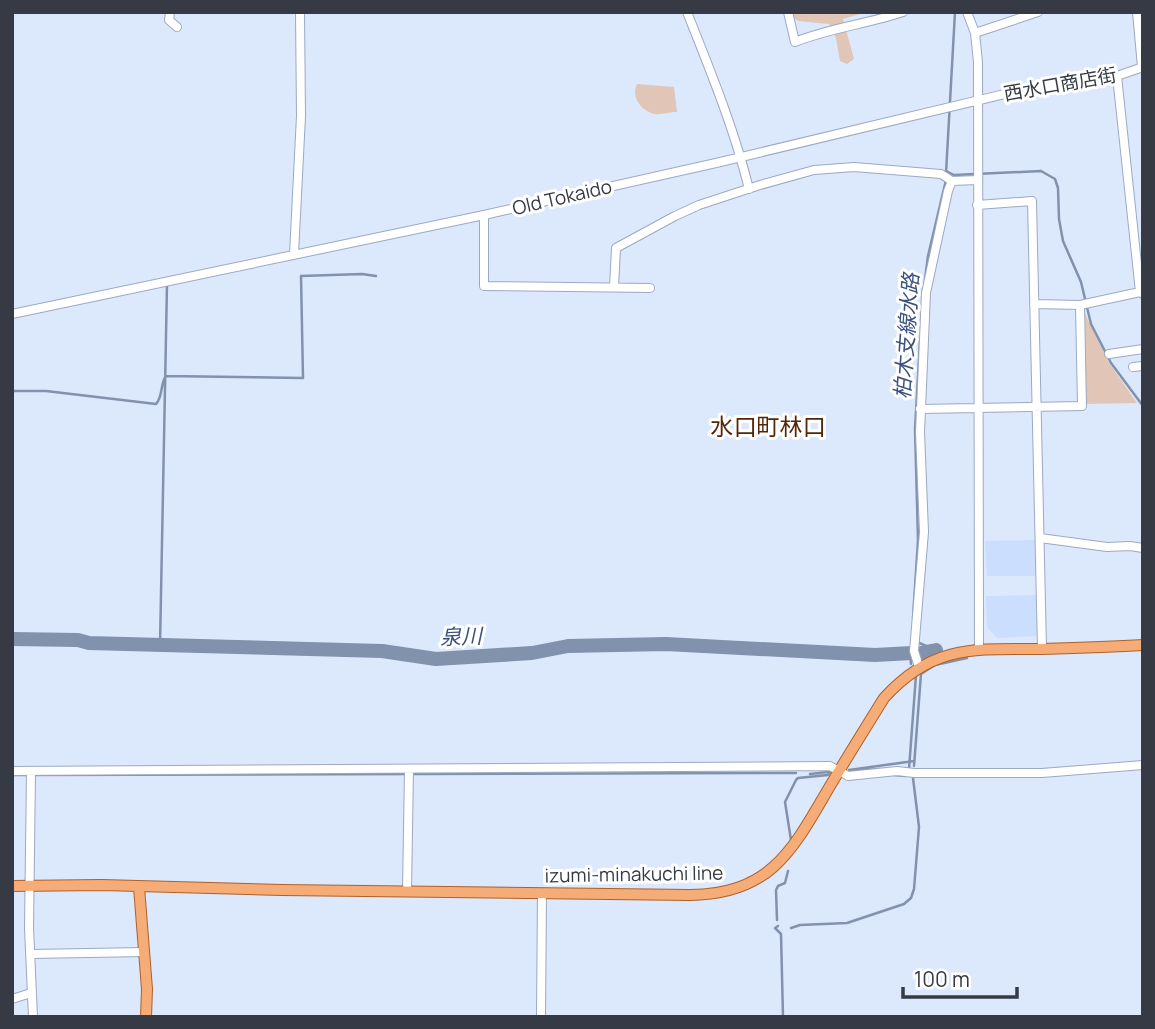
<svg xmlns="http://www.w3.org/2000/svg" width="1155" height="1029" viewBox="0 0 1155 1029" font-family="Manrope,'Noto Sans JP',sans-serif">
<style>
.built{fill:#ccdefd}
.green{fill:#e1c5b6}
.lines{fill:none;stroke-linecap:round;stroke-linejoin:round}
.stream{stroke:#8291ac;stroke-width:2.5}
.river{stroke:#8291ac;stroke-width:14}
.minor-casing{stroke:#9ca9c1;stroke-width:10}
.major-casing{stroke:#af6029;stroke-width:12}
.minor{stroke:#fff;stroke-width:8}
.major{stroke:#f6ac76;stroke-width:10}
.labels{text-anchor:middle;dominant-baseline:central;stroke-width:6;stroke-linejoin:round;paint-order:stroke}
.street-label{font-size:19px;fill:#353a44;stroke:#fff}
.water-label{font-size:21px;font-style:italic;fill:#3c527c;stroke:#fff}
.quarter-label{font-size:23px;fill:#542606;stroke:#fff}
</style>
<rect width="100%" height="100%" fill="#dce8fc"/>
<path class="built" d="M1036,540l1,36h-50l-2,-35z
M1038,595v41l-41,2 -10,-11 -1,-31z"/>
<path class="green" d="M788,12h72v2l-17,5 11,40 -7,5 -7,-3 -4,-23 -7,-14 -31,-3z
M637,84l37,3 3,25c-7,0 -18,3 -23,2 -14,-4 -23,-17 -17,-30z
M1085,314l24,49 28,40 -51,1z"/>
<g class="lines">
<path class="stream" d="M946,171l8,4 87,-4 14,8 3,9 1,31 4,22 18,41 10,42 20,39 32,43
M946,173l9,-161
M925,279l3,-23 18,-76
M166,376l137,2 -2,-102 61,-2 14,2
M12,391h34l110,13c7,-7 4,-20 10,-28
M913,618l5,-78 -3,-111 5,-88
M917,642l14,6v5
M160,646l7,-362
M910,653l1,11
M914,766l7,-92 14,-9 32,-7
M909,769l7,-94
M849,770l65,-9
M853,771l27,-2
M810,774l18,-2
M12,775l784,-2
M894,775l11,1
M791,840l-6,-38 11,-22 2,-2 30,-3 2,-3
M777,920l-1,-30 2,-4 7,-3 3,-12
M778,926l-3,2 6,6 2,83
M791,928l9,-3 47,-2 57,-19 7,-6 3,-9 5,-62 -6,-49"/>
<path class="river" d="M12,639l66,1 11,3 293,8 54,8 96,-6 36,-7 98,-2 209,11 37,-2
M921,653l15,-3"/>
<g class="minor-casing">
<path id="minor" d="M170,12l-1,8 8,7
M687,12c23,58 47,116 62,177
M788,12l7,30c35,-14 72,-18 108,-30
M967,12l8,21 3,29 1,586
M1137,12l5,55
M975,33l63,-21
M1117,76l23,216
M977,205l55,-4 10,448
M484,215v71l166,2
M294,254l7,-138 -1,-104
M614,287l2,-39 59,-32 24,-11 61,-20 54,-15 40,-3 87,7 11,7 26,-1
M1080,305l60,-13 3,2
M12,314l472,-99 232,-52 301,-72 100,-15 26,-9
M1109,354l34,-5
M1133,367l10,-1
M920,409l162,-3 -2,-101 -46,-1
M1040,538l67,9 23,-1 13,2
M919,667l-5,-16 10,-119 -4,-100 6,-139 22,-102 4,-10
M12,771l818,-5 18,10 49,-5 17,2h128l101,-8
M31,771l-2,157 4,89
M407,892l2,-123
M30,954l114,-2
M12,999l19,-6
M541,1017l1,-124"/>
</g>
<g class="major-casing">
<path id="major" d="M12,886l90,-1 180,5 408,5c82,-1 103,-46 140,-109 18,-30 36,-59 54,-88 49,-54 91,-49 157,-49 34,-1 68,-2 102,-4
M139,887l8,102 -1,28"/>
</g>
<use href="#minor" class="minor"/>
<use href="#major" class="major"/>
</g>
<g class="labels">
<g class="street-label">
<text transform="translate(1060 84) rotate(-10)">西水口商店街</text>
<text transform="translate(562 197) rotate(-13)">Old Tokaido</text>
<text transform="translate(634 874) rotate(-1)">izumi-minakuchi line</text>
</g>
<g class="water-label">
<text transform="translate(906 336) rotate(-86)">柏木支線水路</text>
<text transform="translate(461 636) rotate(-2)">泉川</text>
</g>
<g class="quarter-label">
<text x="768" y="426">水口町林口</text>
</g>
</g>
<rect width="1155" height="1029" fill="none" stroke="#353a44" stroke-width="28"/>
<path d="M903 987v10h114v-10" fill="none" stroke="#353a44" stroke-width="3.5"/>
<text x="914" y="987" font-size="21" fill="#353a44" stroke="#ffffff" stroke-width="5" paint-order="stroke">100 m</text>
</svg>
